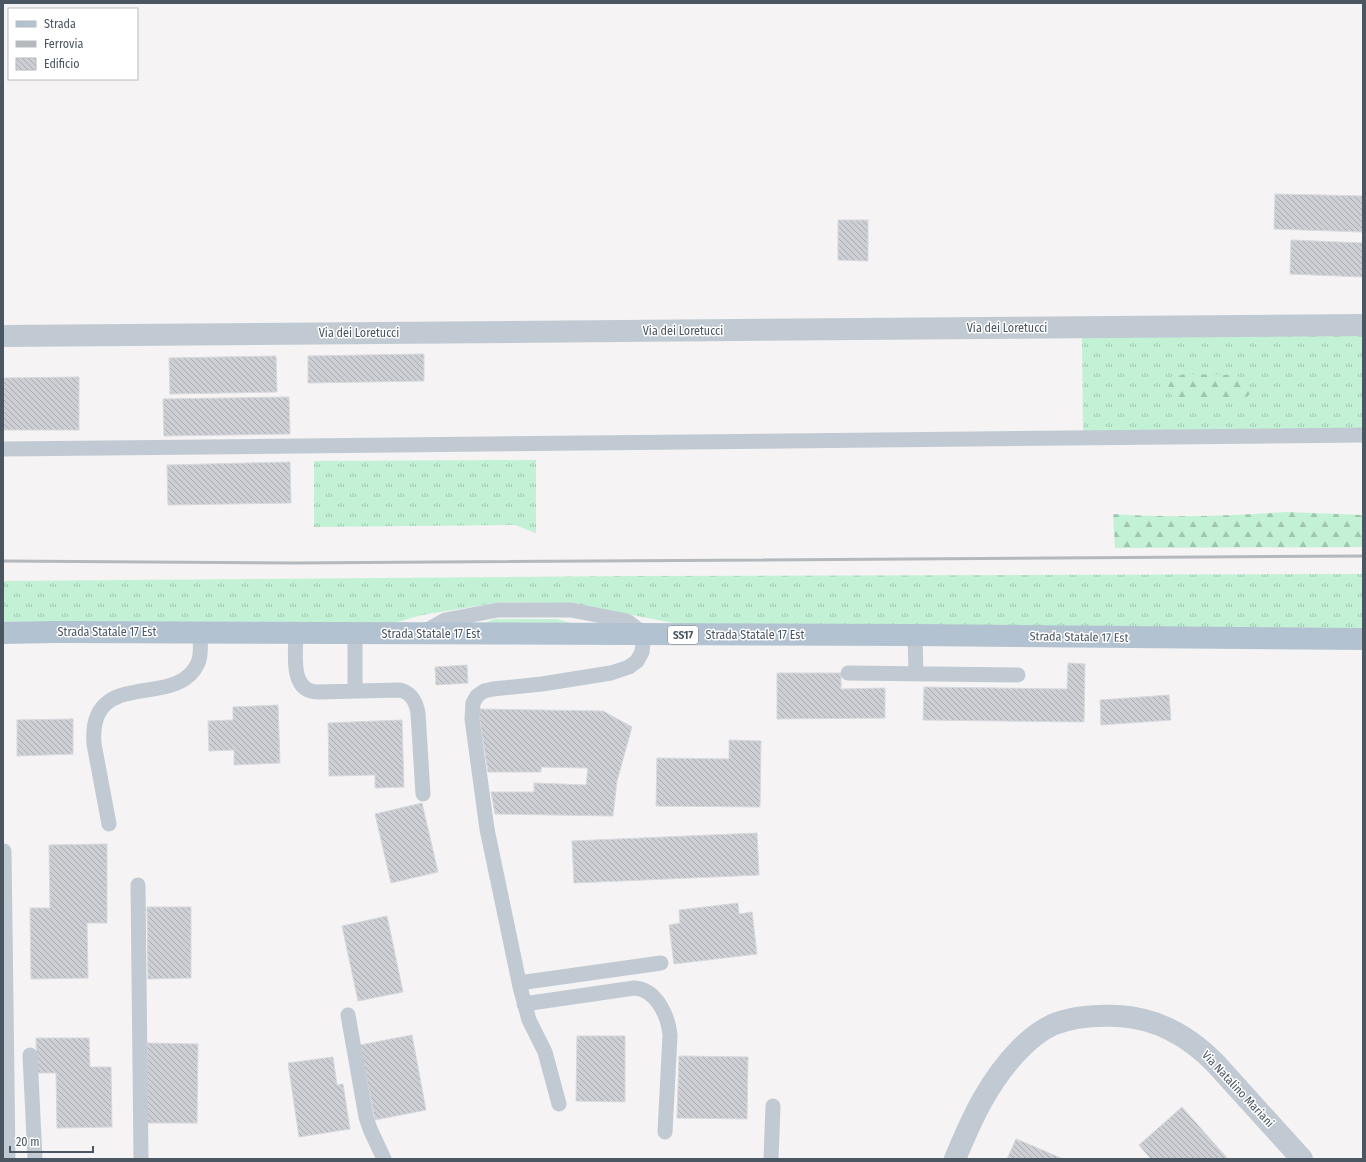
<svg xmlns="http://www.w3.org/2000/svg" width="1366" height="1162" viewBox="0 0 1366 1162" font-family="'Fira Sans Condensed',sans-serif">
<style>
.grass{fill:url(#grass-tufts)}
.forest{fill:url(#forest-firs)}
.building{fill:url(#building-back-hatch);stroke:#d7d9de}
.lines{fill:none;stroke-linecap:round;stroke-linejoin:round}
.lane{stroke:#c1cad2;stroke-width:15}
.street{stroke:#c1cad2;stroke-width:22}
.primary{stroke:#b3c2d1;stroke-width:22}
.rail{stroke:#b5b8bd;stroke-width:3}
.labels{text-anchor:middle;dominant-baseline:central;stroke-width:3;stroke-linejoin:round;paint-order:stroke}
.shield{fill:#fff;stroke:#808990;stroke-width:1}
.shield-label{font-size:11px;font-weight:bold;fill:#4a5661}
.street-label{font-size:12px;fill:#4a5661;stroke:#fff}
</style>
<defs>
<pattern id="grass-tufts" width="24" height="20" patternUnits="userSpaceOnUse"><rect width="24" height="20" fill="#c3f1d5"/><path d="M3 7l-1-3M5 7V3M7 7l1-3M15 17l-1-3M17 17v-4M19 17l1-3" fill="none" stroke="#a0c6b0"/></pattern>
<pattern id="forest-firs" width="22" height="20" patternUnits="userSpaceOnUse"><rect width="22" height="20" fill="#c3f1d5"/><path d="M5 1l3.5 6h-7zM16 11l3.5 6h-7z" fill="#a0c6b0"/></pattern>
<pattern id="building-back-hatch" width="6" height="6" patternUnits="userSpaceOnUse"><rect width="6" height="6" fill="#cdcfd5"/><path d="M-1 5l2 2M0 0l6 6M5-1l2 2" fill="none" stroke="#a8abb0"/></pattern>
</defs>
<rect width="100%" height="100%" fill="#f5f3f3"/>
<path class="grass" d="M1082,334h281v96l-280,3z
M536,460v73l-21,-8 -201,2v-66z
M1363,574v58l-685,-8 -66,-13 -56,-8 -54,-1 -80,13 -39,11 -380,-3v-42l626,-5z
M495,619h62l20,6 -91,2 1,-5z"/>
<path class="forest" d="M1185,374l49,1 12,4 5,9 -2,7 -6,5 -8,2 -15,-2 -40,-1 -10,-5 -2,-6c3,-10 7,-12 17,-14z
M1287,512l76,3v32l-248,1 -2,-34c58,4 116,2 174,-2z"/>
<path class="building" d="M1275,194l88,2v36l-89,-3z
M838,220h30v41l-30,-1z
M1291,240l72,3v34l-73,-3z
M424,354v27l-116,2v-27z
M276,356l1,36 -107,2 -1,-36z
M79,377v53h-76v-52z
M289,397l1,37 -126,2 -1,-37z
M290,462l1,41 -123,2 -1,-40z
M1068,663l17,1 -1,58 -161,-2 1,-33 143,2z
M467,665l1,18 -32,2 -1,-18z
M777,673h64v16l44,-1v30l-108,1z
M1169,695l2,25 -70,5 -1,-25z
M278,705l2,58 -46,2v-15l-25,1 -1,-30 25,-1v-13z
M478,709l125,2 29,16 -15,54 -4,35 -118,-2 -4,-22h43v-9l52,2 2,-17 -47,-1v5h-53z
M73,719v35l-56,2v-36z
M402,720l2,67 -29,1v-13l-46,1 -1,-53z
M729,740l32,1 -1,66 -104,-1 1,-48 72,1z
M422,803l16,69 -47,11 -16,-69z
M757,833l2,42 -185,8 -2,-42z
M107,844v79h-20l1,55 -57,1 -1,-71h20l-1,-63z
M738,903l1,11 13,-2 5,42 -83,10 -5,-39 11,-2 -1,-13z
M147,907h44v71l-43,1z
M387,916l16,76 -45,9 -16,-75z
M412,1035l14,75 -51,10 -15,-75z
M577,1036h48v66l-49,-1z
M36,1038h53l1,29h21l1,60 -55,1 -1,-55h-19z
M147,1043l51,1 -1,79h-50z
M679,1056l69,1 -1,62 -70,-1z
M333,1057l4,28 6,-1 7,45 -51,8 -11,-74z
M1182,1107l46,52h-77l-12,-14z
M1016,1139l17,7 30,13h-56z"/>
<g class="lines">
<path class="lane" d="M3,449l1360,-14
M296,633c0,20 -7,59 22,59l82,-2c12,3 16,12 18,23l5,81
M355,633v58
M422,633l23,-13 53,-10h73l56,11 17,13 -2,18 -5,9 -8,6 -18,6 -69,11 -49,5 -9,2 -7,5 -4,7 -1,16 15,110 33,158 9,33 16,32 14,52
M915,635l1,39
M848,673l170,2
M109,824l-15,-80c-6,-79 83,-33 104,-81 4,-9 2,-21 2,-30
M4,851l4,308
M138,885l3,274
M519,983l142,-20
M524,1004l110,-16c22,1 34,27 36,47l-5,97
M348,1015l18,102 4,12 14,30
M30,1055l5,104
M771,1159l2,-53"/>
<path class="street" d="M3,336l1360,-11
M955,1159c17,-41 34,-79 66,-111 9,-9 19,-17 31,-23 21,-9 44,-10 66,-9 38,2 71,20 98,48l86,95"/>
<path class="primary" d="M3,633l54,-1 858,3 448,4"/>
<path class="rail" d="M3,561l291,2 1069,-7"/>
</g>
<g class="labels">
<rect class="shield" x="668" y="626" width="30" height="18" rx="3"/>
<g class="shield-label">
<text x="683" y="635">SS17</text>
</g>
<g class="street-label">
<text x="1007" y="328">Via dei Loretucci</text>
<text x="683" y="331">Via dei Loretucci</text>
<text x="359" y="333">Via dei Loretucci</text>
<text x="107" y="632">Strada Statale 17 Est</text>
<text x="431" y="634">Strada Statale 17 Est</text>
<text x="755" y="635">Strada Statale 17 Est</text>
<text transform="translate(1079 637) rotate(1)">Strada Statale 17 Est</text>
<text transform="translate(1238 1089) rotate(47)">Via Natalino Mariani</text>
</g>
</g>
<rect width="1366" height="1162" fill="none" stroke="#4a5661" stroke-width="8"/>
<rect x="8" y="8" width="130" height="72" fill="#ffffff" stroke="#b7bbc0"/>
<rect x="16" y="21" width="20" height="6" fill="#b3c2d1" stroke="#b7bbc0"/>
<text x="44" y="28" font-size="12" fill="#4a5661">Strada</text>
<rect x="16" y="41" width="20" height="6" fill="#b5b8bd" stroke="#b7bbc0"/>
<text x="44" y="48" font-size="12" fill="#4a5661">Ferrovia</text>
<rect x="16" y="58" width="20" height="12" fill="url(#building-back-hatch)" stroke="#b7bbc0"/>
<text x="44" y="68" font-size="12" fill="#4a5661">Edificio</text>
<path d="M10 1146v6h83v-6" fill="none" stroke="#4a5661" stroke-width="2"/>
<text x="16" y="1146" font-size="12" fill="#4a5661" stroke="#ffffff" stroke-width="3" paint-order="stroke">20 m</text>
</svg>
